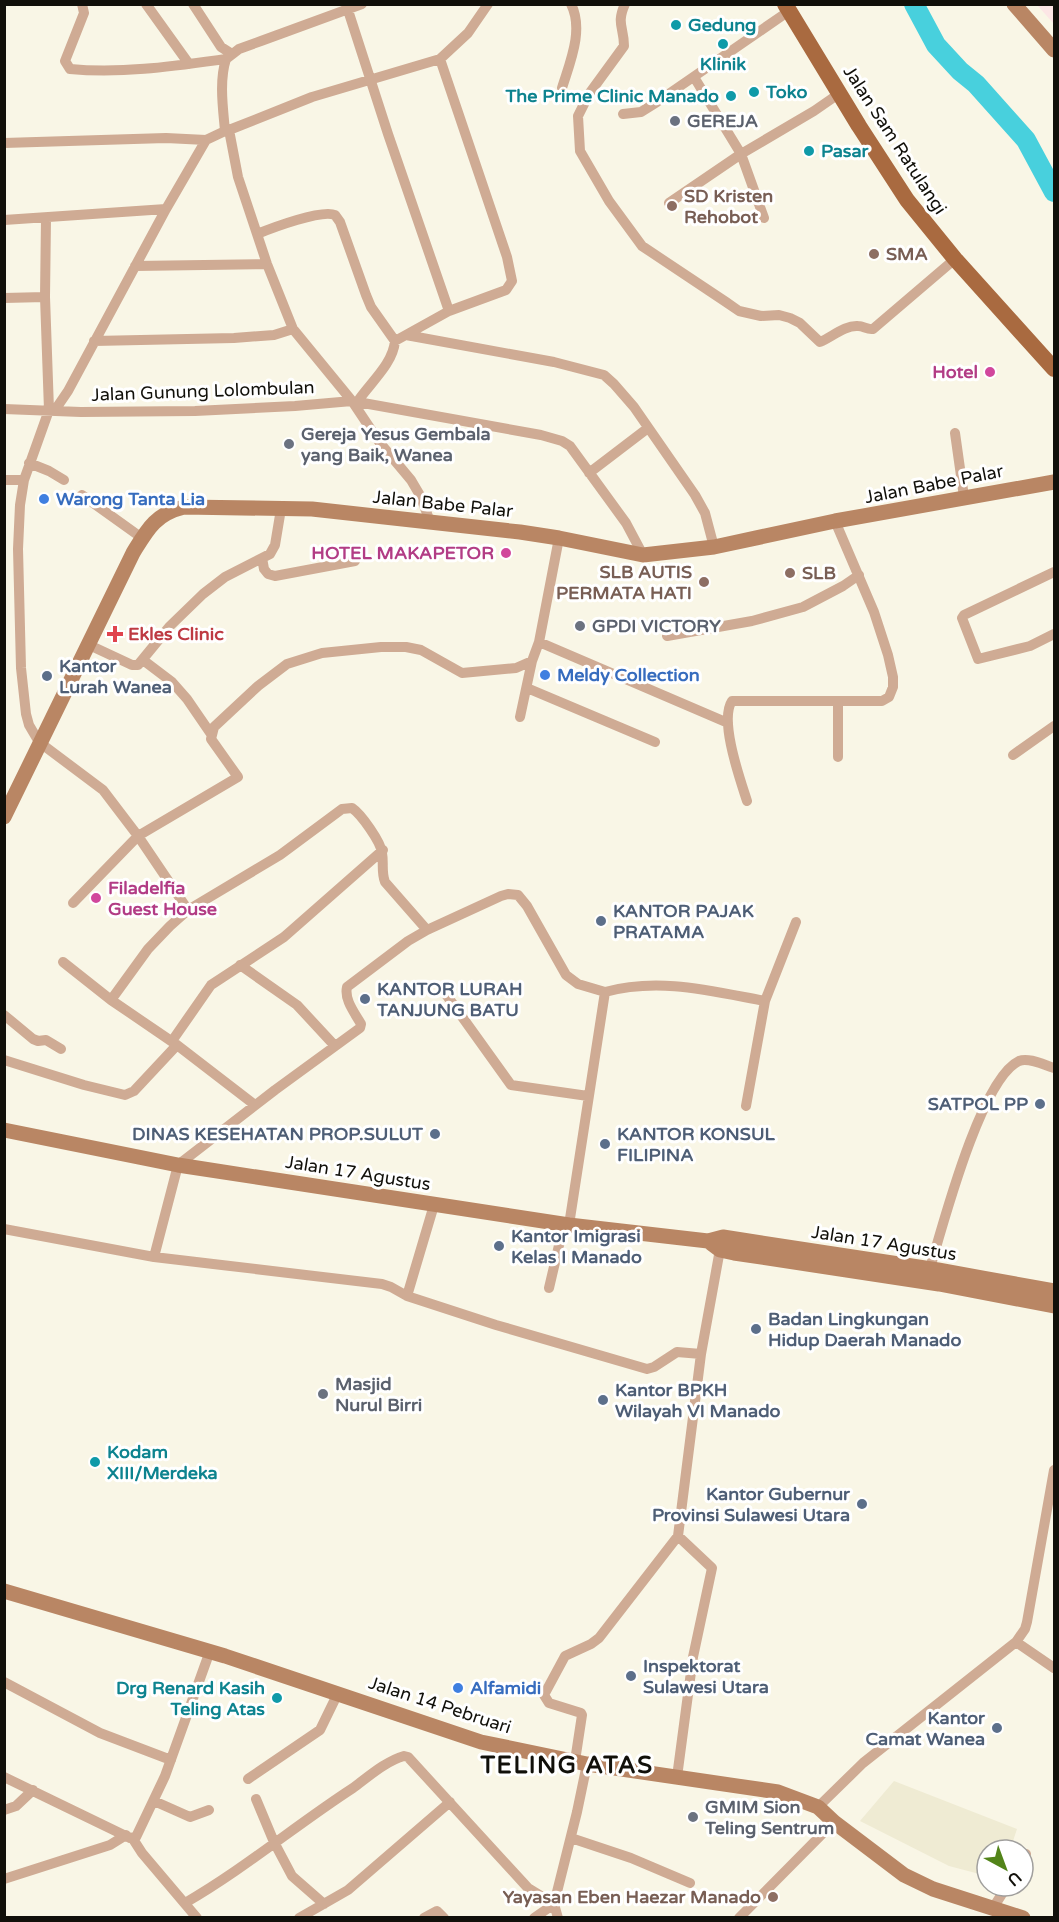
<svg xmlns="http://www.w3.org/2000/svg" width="1059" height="1922" viewBox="0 0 1059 1922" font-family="'Varela Round',sans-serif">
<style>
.built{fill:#efebd3}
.education{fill:#fce6e5}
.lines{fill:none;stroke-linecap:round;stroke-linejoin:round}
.river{stroke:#48d0dd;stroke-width:20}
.street{stroke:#cfab94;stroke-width:10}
.secondary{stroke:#b98664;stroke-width:15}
.primary{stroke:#a96a40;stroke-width:16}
.culture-dot{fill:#0f9aa8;stroke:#fff;stroke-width:2}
.worship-dot{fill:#6b7280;stroke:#fff;stroke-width:2}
.education-dot{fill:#8d6e63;stroke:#fff;stroke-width:2}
.hotel-dot{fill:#d1479c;stroke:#fff;stroke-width:2}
.shop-dot{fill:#3f7fe0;stroke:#fff;stroke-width:2}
.health-dot{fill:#e0444e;stroke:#fff;stroke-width:2}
.service-dot{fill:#5c6f8a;stroke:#fff;stroke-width:2}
.labels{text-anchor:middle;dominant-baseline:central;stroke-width:6;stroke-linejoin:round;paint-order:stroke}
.culture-label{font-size:18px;font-weight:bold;fill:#0d838f;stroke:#fff;text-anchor:start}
.worship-label{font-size:18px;font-weight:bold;fill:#5b616d;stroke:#fff;text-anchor:start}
.street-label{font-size:18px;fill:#11100a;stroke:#fff}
.education-label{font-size:18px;font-weight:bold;fill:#785e54;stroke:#fff;text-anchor:start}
.hotel-label{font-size:18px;font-weight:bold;fill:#b23c85;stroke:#fff;text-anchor:end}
.shop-label{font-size:18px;font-weight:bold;fill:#366cbe;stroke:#fff;text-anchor:start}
.health-label{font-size:18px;font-weight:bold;fill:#be3a42;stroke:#fff;text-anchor:start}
.service-label{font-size:18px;font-weight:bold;fill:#4e5e75;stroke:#fff;text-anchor:start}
.district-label{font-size:24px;font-weight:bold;letter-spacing:1.5px;fill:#11100a;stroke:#fff}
</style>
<rect width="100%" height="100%" fill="#f9f6e6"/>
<path class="built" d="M894,1781l123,48 -7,21h-23v26l-38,-10 -89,-45z"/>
<path class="education" d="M1037,5h17v19z"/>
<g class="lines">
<path class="river" d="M914,4l22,41 24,26 16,13 50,56 28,52"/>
<path class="street" d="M82,4l2,9 -19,48 5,8c52,5 105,-3 156,-10
M146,4l43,60
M193,4l28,43 11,7
M346,4l42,130 61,177
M362,4l-101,37 -22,8 -13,10c-7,22 -3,49 -1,72l4,-1 9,47 29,87 26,65 59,72 28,42 31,37 10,17 9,25
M625,4c-9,20 -1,23 -1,42l-35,48 -11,22 2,35 29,50 33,45 84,56 13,9 22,5 18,-1 11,3 10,5 20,19c12,-5 25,-17 38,-16 6,0 9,4 15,3l82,-70
M694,77l47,77 23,64
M562,88c8,-26 22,-58 9,-84
M623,114l18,-2 16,-10 132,-91
M229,130l83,-33 128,-38 28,-26 20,-29
M4,143l162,-5 40,2
M669,203l72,-49 73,-43 26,-18
M46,218l-1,79 4,113 -25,70 -4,25 -2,44 3,119 5,46 3,11 10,17 64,48 35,46 50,74
M4,220l162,-11
M257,234c15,-6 65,-25 78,-19l5,7 26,73 5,12 24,34
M135,266l132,-2
M4,298l41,-1
M406,335l148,27 50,13 10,9 20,23 61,88 10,18 9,34
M94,341l140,-3 40,-3 19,-6
M358,401c12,-18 35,-37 37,-60l54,-30 57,-21 6,-9 -5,-24 -67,-198
M4,409l77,3 114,-1 100,-5 57,-5 189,34 21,6 8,5 56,77 17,32
M55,410l13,-19 98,-182 40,-69 19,-9
M955,433l9,64
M29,463l20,8 15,9
M589,473l59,-45
M4,480h20
M82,495l60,43
M262,558l2,11 4,5 7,2 80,-15
M1054,572l-90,43 -2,3 16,41 52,-13 24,-12
M667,636l85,-15 51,-14 40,-21 16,-11
M539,642l189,81
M87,644l45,21h6l32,-39 33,-32 22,-17 45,-23 5,-9 6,-36
M143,660l29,22 15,17 24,35
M527,688l128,54
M520,717l12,-56
M1013,755l41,-29
M838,757v-56
M747,801c-7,-22 -28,-81 -15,-100h150l7,-4 4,-10v-10l-5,-22 -14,-43 -39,-91
M73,903l65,-67 100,-59 -27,-38 3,-12 44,-41 29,-22 35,-11 59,-6h25l15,3 41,23 54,-5 16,-7 7,-19 20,-104
M63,962l48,38 66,45 78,60
M240,965l57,40 38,41
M605,992c54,-15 106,-1 160,9l-19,105
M445,993l66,92 77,11
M111,1000l37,-51 22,-23 18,-16 92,-55 62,-46 10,-1c9,6 29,34 30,45 2,10 -1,19 3,29l42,48 74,-34 7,-2 10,1 9,11 39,69 12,9 27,8 -36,233
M765,1001l31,-79
M4,1015l29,24 5,2 8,-1 15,9
M172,1041l39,-56 73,-48 99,-87
M4,1060l80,25 41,10 9,-4 43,-46
M4,1229l150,28 228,27 9,3 16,9 89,29 151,44 7,-2 23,-15 24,2
M154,1257l24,-92 97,-75 85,-62 1,-4c-6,-11 -17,-24 -14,-37l61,-46 19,-11
M928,1275c13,-43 52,-196 91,-214 10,-4 25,4 35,7
M549,1288l15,-64
M407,1296l27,-91
M1016,1642l38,26
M4,1682l96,51 71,27
M575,1761l7,-46 -1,-2 -32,-10 -5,-8 21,-39 26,-12 8,-6 79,-102 23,-182 20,-110
M4,1777l126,61 6,-1 29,-61 45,-125
M677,1777l16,-120 19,-89 -34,-32
M248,1779l72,-49 18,-37
M256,1799l18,43 18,34 32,28
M154,1801l36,16 19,-7
M818,1807l45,-44 153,-121 9,-13 2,-7 27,-152
M4,1810l12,-4 17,-16
M571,1838l60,20 59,25
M133,1839l9,14 55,65
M1023,1858l3,-4
M4,1879l106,-34 16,-10
M185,1903c59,-34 111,-78 168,-115 15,-11 33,-27 51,-32l4,1 120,131 26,16 4,14
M993,1908l14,-22
M299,1918l49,-28 102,-88
M424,1918l13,-7 7,7
M534,1918l20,-14 23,-92 10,-48
M739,1918l95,-96"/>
<path class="secondary" d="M1014,4l40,46
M4,817l129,-264c14,-23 22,-39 51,-46l128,2 208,23 39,6 84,17 71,-8 121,-26 219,-39
M4,1130l174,35 391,60 139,16 15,-4 215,33 116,21
M708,1241l12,9 14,3 205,31 115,22
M4,1591l221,65 256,86 106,22 191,28 40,15 16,15 70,53 29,14 90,29"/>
<path class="primary" d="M785,4l74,122 48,74 48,59 99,110"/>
</g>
<g class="culture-dot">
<circle cx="676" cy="25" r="6"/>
<circle cx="723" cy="44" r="6"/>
<circle cx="754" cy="92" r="6"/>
<circle cx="731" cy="96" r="6"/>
<circle cx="809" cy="151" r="6"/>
<circle cx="95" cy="1462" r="6"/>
<circle cx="277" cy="1698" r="6"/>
</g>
<g class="worship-dot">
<circle cx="675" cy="121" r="6"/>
<circle cx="289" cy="444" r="6"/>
<circle cx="580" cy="626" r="6"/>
<circle cx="323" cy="1394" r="6"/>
<circle cx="693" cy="1817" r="6"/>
</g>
<g class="education-dot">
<circle cx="672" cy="206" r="6"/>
<circle cx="874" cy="254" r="6"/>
<circle cx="790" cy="573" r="6"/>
<circle cx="704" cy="582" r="6"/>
<circle cx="773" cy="1897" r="6"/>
</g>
<g class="hotel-dot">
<circle cx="990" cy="372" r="6"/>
<circle cx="506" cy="553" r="6"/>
<circle cx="96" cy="898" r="6"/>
</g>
<g class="shop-dot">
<circle cx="44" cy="499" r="6"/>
<circle cx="545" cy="675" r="6"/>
<circle cx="458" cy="1688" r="6"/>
</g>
<path class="health-dot" d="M112 625h6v6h6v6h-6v6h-6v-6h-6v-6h6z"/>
<g class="service-dot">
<circle cx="47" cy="676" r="6"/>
<circle cx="601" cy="921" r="6"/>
<circle cx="365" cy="999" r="6"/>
<circle cx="1040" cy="1104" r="6"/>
<circle cx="435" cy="1134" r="6"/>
<circle cx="605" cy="1144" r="6"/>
<circle cx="499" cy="1246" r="6"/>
<circle cx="756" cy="1329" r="6"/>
<circle cx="603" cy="1400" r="6"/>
<circle cx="862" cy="1504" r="6"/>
<circle cx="631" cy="1676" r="6"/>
<circle cx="997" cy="1728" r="6"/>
</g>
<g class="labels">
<g class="culture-label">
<text x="688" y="25">Gedung</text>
<text x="723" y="64" text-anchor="middle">Klinik</text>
<text x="766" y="92">Toko</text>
<text x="719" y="96" text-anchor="end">The Prime Clinic Manado</text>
<text x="821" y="151">Pasar</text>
<text x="107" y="1452">Kodam<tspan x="107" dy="21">XIII/Merdeka</tspan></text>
<text x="265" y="1688" text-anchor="end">Drg Renard Kasih<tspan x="265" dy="21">Teling Atas</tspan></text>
</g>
<g class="worship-label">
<text x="687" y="121">GEREJA</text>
<text x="301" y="434">Gereja Yesus Gembala<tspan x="301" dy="21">yang Baik, Wanea</tspan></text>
<text x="592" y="626">GPDI VICTORY</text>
<text x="335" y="1384">Masjid<tspan x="335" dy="21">Nurul Birri</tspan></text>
<text x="705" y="1807">GMIM Sion<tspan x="705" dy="21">Teling Sentrum</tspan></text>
</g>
<g class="street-label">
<text transform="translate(895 140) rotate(57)">Jalan Sam Ratulangi</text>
<text transform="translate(203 391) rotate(-2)">Jalan Gunung Lolombulan</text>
<text transform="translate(934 484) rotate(-11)">Jalan Babe Palar</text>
<text transform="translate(443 504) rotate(6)">Jalan Babe Palar</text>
<text transform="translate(358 1173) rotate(9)">Jalan 17 Agustus</text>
<text transform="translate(884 1243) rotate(9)">Jalan 17 Agustus</text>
<text transform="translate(440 1705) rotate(18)">Jalan 14 Pebruari</text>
</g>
<g class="education-label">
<text x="684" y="196">SD Kristen<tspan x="684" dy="21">Rehobot</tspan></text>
<text x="886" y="254">SMA</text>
<text x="692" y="572" text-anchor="end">SLB AUTIS<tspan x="692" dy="21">PERMATA HATI</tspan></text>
<text x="802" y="573">SLB</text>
<text x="761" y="1897" text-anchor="end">Yayasan Eben Haezar Manado</text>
</g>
<g class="hotel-label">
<text x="978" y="372">Hotel</text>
<text x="494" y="553">HOTEL MAKAPETOR</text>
<text x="108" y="888" text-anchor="start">Filadelfia<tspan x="108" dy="21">Guest House</tspan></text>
</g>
<g class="shop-label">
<text x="56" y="499">Warong Tanta Lia</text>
<text x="557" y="675">Meldy Collection</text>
<text x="470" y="1688">Alfamidi</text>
</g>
<g class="health-label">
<text x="128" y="634">Ekles Clinic</text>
</g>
<g class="service-label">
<text x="59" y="666">Kantor<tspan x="59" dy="21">Lurah Wanea</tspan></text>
<text x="613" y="911">KANTOR PAJAK<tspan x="613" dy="21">PRATAMA</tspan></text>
<text x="377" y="989">KANTOR LURAH<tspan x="377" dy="21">TANJUNG BATU</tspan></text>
<text x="1028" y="1104" text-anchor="end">SATPOL PP</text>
<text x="423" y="1134" text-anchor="end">DINAS KESEHATAN PROP.SULUT</text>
<text x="617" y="1134">KANTOR KONSUL<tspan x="617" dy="21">FILIPINA</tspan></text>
<text x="511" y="1236">Kantor Imigrasi<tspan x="511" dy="21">Kelas I Manado</tspan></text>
<text x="768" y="1319">Badan Lingkungan<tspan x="768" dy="21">Hidup Daerah Manado</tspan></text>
<text x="615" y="1390">Kantor BPKH<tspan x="615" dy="21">Wilayah VI Manado</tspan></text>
<text x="850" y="1494" text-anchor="end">Kantor Gubernur<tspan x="850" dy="21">Provinsi Sulawesi Utara</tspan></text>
<text x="643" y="1666">Inspektorat<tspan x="643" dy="21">Sulawesi Utara</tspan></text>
<text x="985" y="1718" text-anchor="end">Kantor<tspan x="985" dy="21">Camat Wanea</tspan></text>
</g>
<g class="district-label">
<text x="567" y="1765">TELING ATAS</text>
</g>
</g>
<rect width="1059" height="1922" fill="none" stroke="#11100a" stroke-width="12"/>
<g transform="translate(1005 1868) rotate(139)"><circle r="28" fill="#ffffff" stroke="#a09f9d" stroke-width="1.5"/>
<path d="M0-4.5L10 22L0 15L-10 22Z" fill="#528419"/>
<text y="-9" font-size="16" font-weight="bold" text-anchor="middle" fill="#11100a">U</text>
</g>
</svg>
